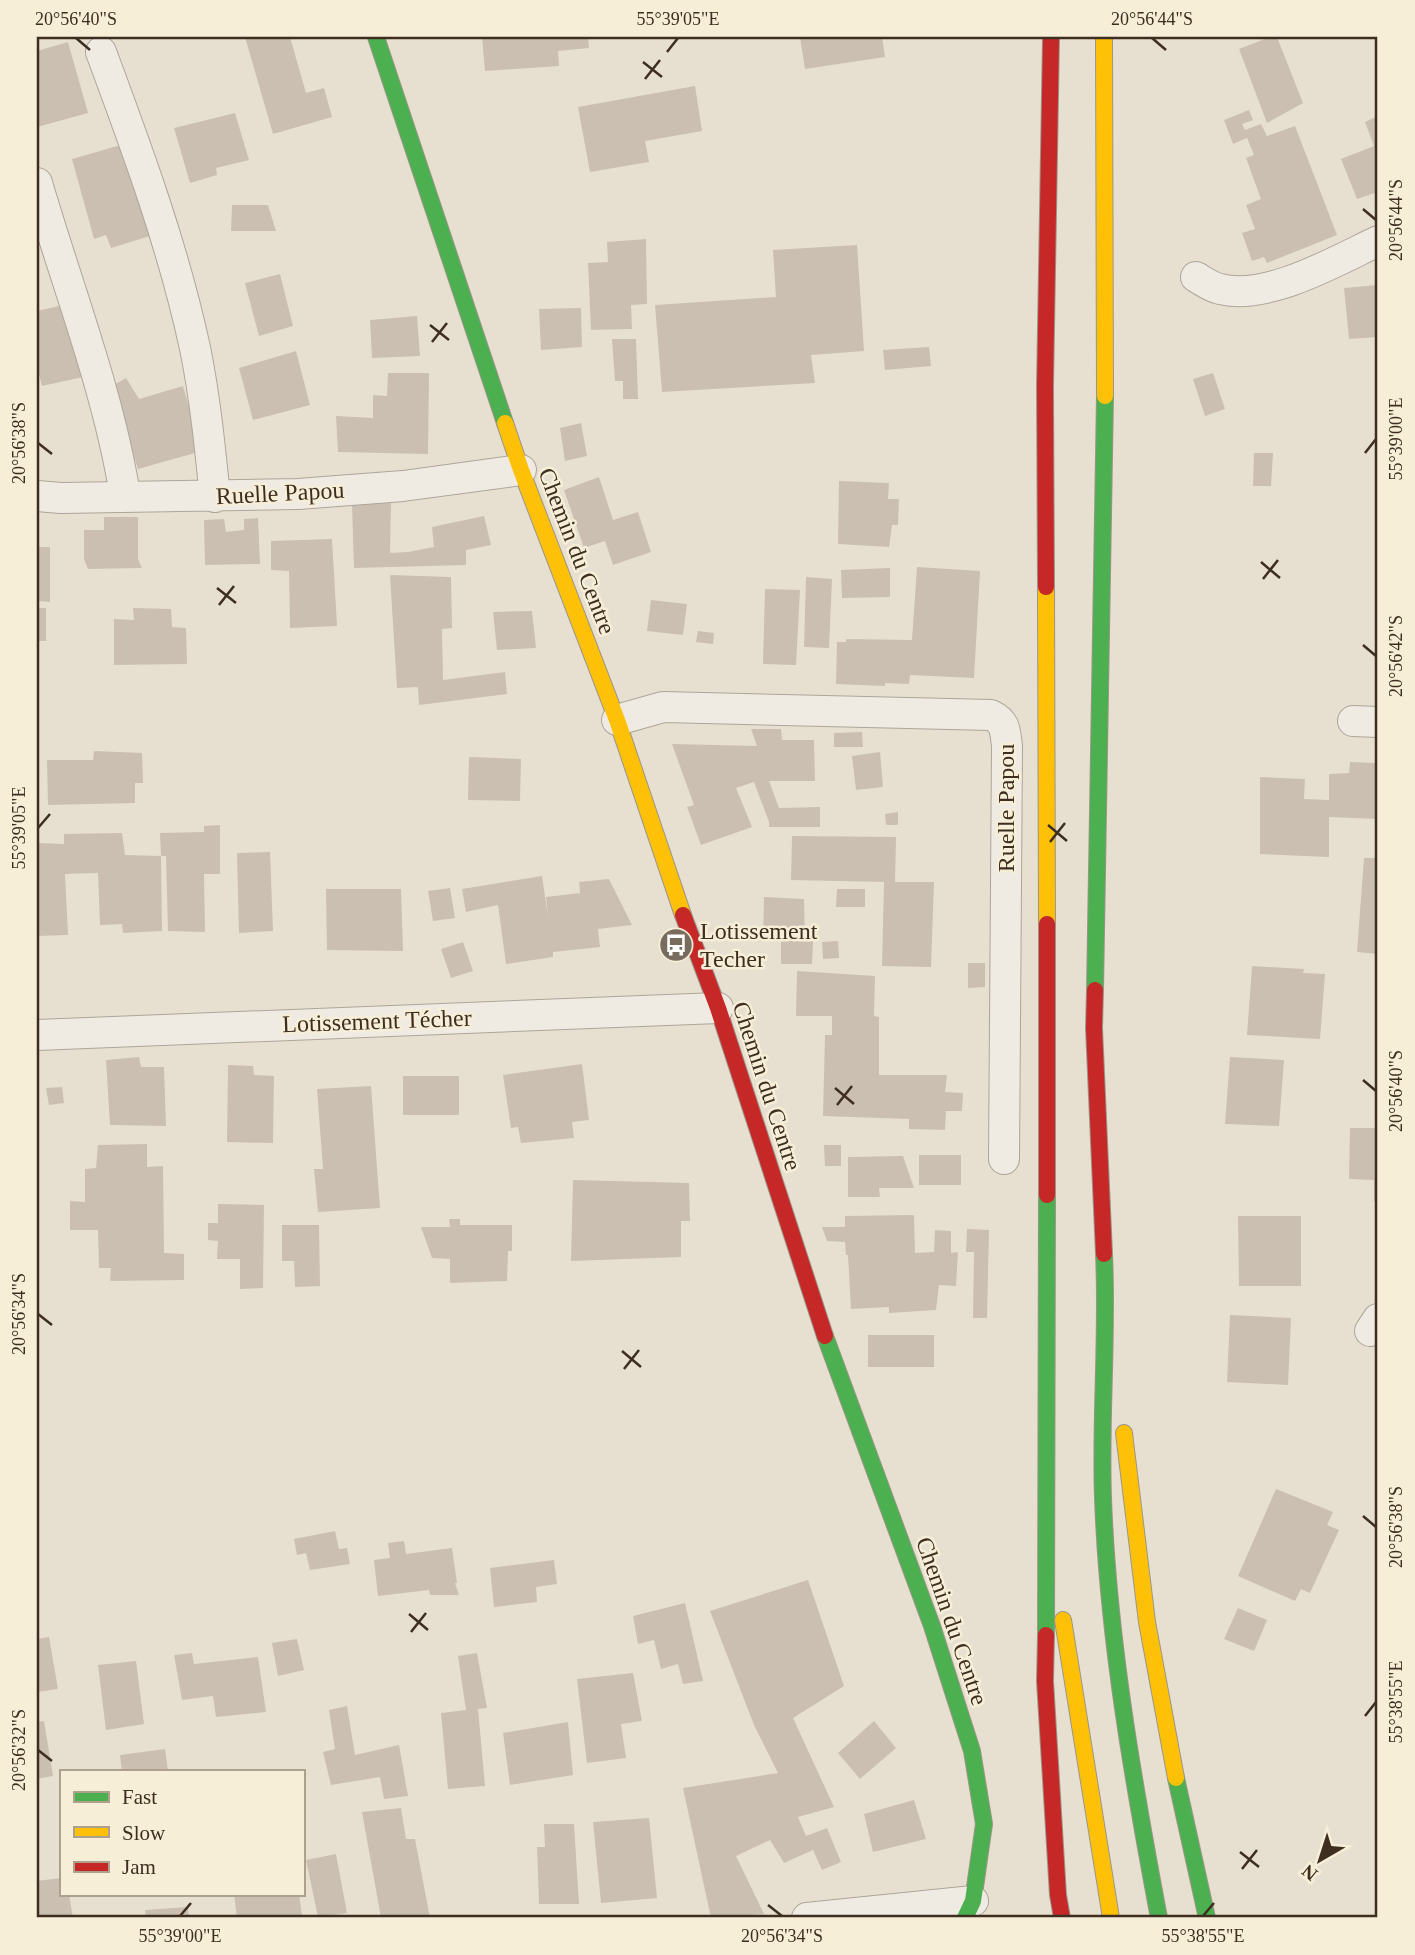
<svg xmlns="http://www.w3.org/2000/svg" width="1415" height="1955" viewBox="0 0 1415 1955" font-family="'Times New Roman',serif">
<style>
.building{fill:#cbbfb2}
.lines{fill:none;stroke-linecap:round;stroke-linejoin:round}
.street-casing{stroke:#ada599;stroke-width:32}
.fast-casing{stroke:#9c958a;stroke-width:18}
.slow-casing{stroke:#9c958a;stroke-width:18}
.jam-casing{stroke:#9c958a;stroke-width:18}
.street{stroke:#efebe3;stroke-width:30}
.fast{stroke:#4caf50;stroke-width:16}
.slow{stroke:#ffc107;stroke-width:16}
.jam{stroke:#c62828;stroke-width:16}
.ticks{fill:none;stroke:#3d2e20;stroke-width:2.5}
.labels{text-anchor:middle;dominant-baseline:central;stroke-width:5;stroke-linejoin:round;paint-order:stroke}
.street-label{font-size:24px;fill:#3d2e20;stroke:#f7eed8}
.poi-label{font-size:24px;fill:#3d2e20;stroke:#f7eed8;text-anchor:start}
.neatline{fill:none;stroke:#3d2e20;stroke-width:2.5}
.ticks-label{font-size:18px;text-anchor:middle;fill:#3d2e20}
</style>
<rect width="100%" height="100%" fill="#e7e0d1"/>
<path class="building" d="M245,37h45l16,56 18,-5 8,29 -59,17z
M482,37h106l1,11 -31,3 1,15 -74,5z
M800,37h82l3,20 -80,12z
M1270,37h7l26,66 -36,20 -28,-74z
M68,42l20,71 -51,14v-76z
M695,86l7,45 -57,10 4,21 -59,10 -12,-65z
M1249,110l4,10 -11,4 3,6 16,-6 6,12 28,-10 42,109 -70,28 -3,-6 -12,4 -10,-28 13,-4 -9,-24 15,-6 -15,-41 8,-3 -7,-17 -14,6 -9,-24z
M235,113l14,47 -33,8 1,7 -27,8 -16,-55z
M1378,116v76l-21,7 -16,-40 33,-13 -9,-24z
M124,144l26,92 -39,12 -5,-13 -12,4 -22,-80z
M232,205h36l8,26h-45z
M646,239l1,65 -16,1 1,24 -41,1 -3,-67 20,-1 -1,-20z
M857,245l7,106 -53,4 4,28 -153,9 -7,-87 121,-8 -3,-47z
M280,274l13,52 -34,10 -14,-53z
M1378,285v52l-29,2 -5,-51z
M63,305l20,72 -41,9 -5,-20v-55z
M581,308l1,39 -41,3 -2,-41z
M417,316l3,40 -48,2 -2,-38z
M612,339h24l2,60h-15v-18h-8z
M929,347l2,19 -46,4 -2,-20z
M296,351l14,54 -57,15 -14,-52z
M388,373h41l-1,81 -90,-2 -2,-36 37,2v-23l14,1z
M1213,373l12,36 -20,7 -12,-37z
M126,378l13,21 44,-13 19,65 -64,18 -26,-83z
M581,423l6,33 -22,5 -5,-33z
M1254,453h19l-2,33h-18z
M599,477l14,43 25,-8 13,40 -38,13 -8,-24 -21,7 -20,-58z
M839,481l50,2 -1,16h11l-1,26h-6l-3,22 -51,-3z
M391,503l-1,50 18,-1 26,-5 -2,-20 52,-11 7,29 -25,5v15l-112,3 -2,-64z
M104,517h34v42l4,9 -54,1 -4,-10v-29h20z
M258,518l2,46 -55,1 -1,-45 20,-1 2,13 18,-2v-11z
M332,539l5,87 -47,2 -1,-57 -18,-1v-29z
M37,547h13v55l-13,-1z
M917,567l63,4 -6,107 -64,-3 -1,9 -24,-1v3l-49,-2 1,-42h9v-3l66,1z
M890,568v29l-48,1 -1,-28z
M390,575l61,2 1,51 -10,1 1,51 62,-8 2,22 -88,11 -1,-18 -21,1z
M806,577l26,2 -3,69 -25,-1z
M765,589l35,1 -4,75 -33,-1z
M651,600l36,4 -4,31 -36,-4z
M37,608h9v33h-9z
M133,608l38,1 1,18 14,1 1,36 -73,1v-46l20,1z
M532,611l4,37 -39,2 -4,-38z
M698,631l16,2 -1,11 -17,-2z
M751,729h30l1,11h32l1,41h-46l10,27 41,-1v20h-51v-5l-15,-40 -18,6 16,39 -51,18 -14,-38 7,-2 -22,-61 85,2z
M862,732l1,15h-29v-14z
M94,751l48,2 1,30h-8v20l-87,2 -1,-45h46z
M880,752l3,35 -27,3 -4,-34z
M469,757l52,2 -1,42 -52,-1z
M1350,762l28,1v56l-49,-2v40l-69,-3v-77l45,2 -1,20 25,1v-26l20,-1z
M898,812v13h-12l-1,-11z
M220,825v49h-16l1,58 -37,-1 -2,-75h-5l1,75 -39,2 -1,-9 -22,1 -2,-52 -33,1 3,61 -31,1v-93l27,1v-10l58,-1 3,22 36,1 -1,-23 44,-1v-6z
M792,836l104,1 -1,45h39l-3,85 -49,-1 2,-84 -93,-2z
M270,852l3,79 -34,2 -2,-80z
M1364,858h14v96l-21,-2z
M542,876l6,41 -2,-20 34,-4 -1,-11 30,-3 23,46 -34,4 2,18 -47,5v5l-47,7 -8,-59 -32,7 -4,-23z
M450,888l5,30 -22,3 -5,-30z
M326,889h75l2,62 -76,-1z
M837,889h28v18h-29z
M764,897l40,2 1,42h8l-1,23h-31v-23h-18z
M838,941l1,17 -16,1 -1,-17z
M463,942l10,29 -22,7 -10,-29z
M968,963h17v24l-17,1z
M1252,966l52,3 -1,4 22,1 -5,65 -73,-4z
M797,971l78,5 -1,40 5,1v58h68l-2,17 18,1 -1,18h-16l-1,19 -36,-1v-10l-86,-3 2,-81h7v-19h-36z
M139,1057l2,10h23l2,59 -56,-1 -4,-65z
M1230,1057l54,3 -5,66 -54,-2z
M582,1064l7,56 -17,2 2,16 -53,5 -3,-16 -7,1 -8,-53z
M228,1065l25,1 1,9 20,1 -1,67 -46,-1z
M403,1076h56v39h-56z
M371,1086l9,122 -62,4 -4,-43h9l-6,-80z
M62,1087l2,16 -15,2 -3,-17z
M1350,1128h28v73h-4v-21l-25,-1z
M147,1144v23l16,-1 1,87 20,1v26l-74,1 1,-13h-12l-1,-38h-28v-29l15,1v-33l11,-1 2,-23z
M824,1145h17v21h-16z
M919,1155h42v30h-42z
M903,1156l11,32h-35l1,9h-32v-40z
M573,1180l116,3 1,38h-9v36l-110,4z
M218,1204l46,1 -1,83 -23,1v-30h-23l1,-18 -10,-1v-17h10z
M914,1215l1,38 19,-1 1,-22 16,1v22l7,-1 -2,34 -17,-1 -3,25 -47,3v-6l-38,2 -3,-54h-2l-1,-13 -18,-1 -5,-14h23v-11z
M1238,1216h63v70h-62z
M449,1219h11v6h52v26h-4l-1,30 -57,2v-24l-18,-1 -11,-31h29z
M282,1225h37l1,61 -25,1 -1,-26h-12z
M967,1229l22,1 -2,88h-14l1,-66h-8z
M1230,1315l61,3 -3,67 -61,-3z
M868,1335h66v32h-66z
M1276,1489l57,23 -6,13 12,5 -29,63 -9,-4 -6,12 -57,-25z
M335,1531l4,18 8,-1 3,16 -40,6 -4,-17 -9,2 -3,-16z
M404,1541l2,13 46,-6 5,35h-2l4,12h-29l-1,-5 -51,6 -4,-36 16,-2 -2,-15z
M554,1560l3,24 -21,3 1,15 -43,5 -4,-39z
M808,1580l36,106 -51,32 41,89 -36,10 8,19 21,-8 14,34 -19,8 -9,-20 -29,13 -14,-23 -34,16 28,58 -53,4 -28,-130 95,-15 -24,-48 -44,-114z
M685,1603l18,78 -20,3 -5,-20 -17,5 -7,-29 -16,4 -5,-28z
M1238,1608l29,12 -13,31 -30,-12z
M49,1637l9,52 -21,3v-53z
M297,1639l7,31 -26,6 -6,-33z
M192,1653l2,11 64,-7 8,55 -50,5 -3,-21 -31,4 -8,-45z
M477,1653l10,55 -9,1 7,77 -37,3 -7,-76 25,-3 -8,-54z
M136,1661l8,63 -38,6 -8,-65z
M633,1673l9,48 -21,3 5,34 -39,5 -10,-84z
M347,1706l8,49 44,-10 9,51 -24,3 -4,-22 -49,8 -8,-33 12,-3 -6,-39z
M44,1721l9,55 -16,3v-57z
M874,1721l22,27 -36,31 -22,-26z
M568,1722l5,53 -63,10 -7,-52z
M165,1749l3,22h-46l-2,-16z
M914,1800l12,39 -53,13 -9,-38z
M401,1808l5,31h9l15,79h-49l-19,-106z
M649,1818l8,80 -56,5 -8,-81z
M544,1824h30l5,80h-40l-2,-57h8z
M336,1854l11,59 -29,4 -12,-57z
M61,1878v16h8l4,24h-36v-37z
M234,1894h65l3,21 -22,3h-43z
M188,1907l1,11h-43l-1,-8z"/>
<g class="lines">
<g class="street-casing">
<path id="street" d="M101,52c36,97 72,194 94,296 10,49 15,99 20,149
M37,183c30,103 71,206 88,312
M1196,277c7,4 15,10 24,12 47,12 116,-28 158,-48
M37,496l24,2 237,-4 105,-8 118,-16
M617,720l46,-13 328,8c15,7 14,16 16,31l-3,413
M1353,721l25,1
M37,1035l681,-27
M1370,1331l8,-12
M807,1918l166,-17"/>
</g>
<g class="fast-casing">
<path id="fast" d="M376,37l129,386
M1095,990l10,-594
M1104,1254c4,81 -4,163 -1,244 5,140 30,282 56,420
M825,1336l107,290 40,125 12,73 -11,77 -8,17
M1046,1635l1,-440
M1176,1778l31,140"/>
</g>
<g class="slow-casing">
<path id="slow" d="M1104,37l1,359
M505,423l16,47 96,250 66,195
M1046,587l1,337
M1124,1433l23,189 29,156
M1063,1620l48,298"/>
</g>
<g class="jam-casing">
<path id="jam" d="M1046,587l-1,-201 6,-349
M683,915l35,93 107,328
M1047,924v271
M1095,990l-1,38 10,226
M1046,1635l-1,46 13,214 4,23"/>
</g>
<use href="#street" class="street"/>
<use href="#fast" class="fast"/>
<use href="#slow" class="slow"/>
<use href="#jam" class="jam"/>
</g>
<path class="ticks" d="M76,38l14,12M1152,38l14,12M667,52l11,-14M643,62l19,15M645,79l15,-19M1363,209l13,11M430,325l19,15M432,342l15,-19M38,443l14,11M1365,453l11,-14M1261,562l19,16M1263,579l15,-19M217,588l19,15M219,605l15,-19M1363,645l13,11M1048,825l19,16M38,828l12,-14M1050,842l15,-19M1363,1080l13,11M835,1088l19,16M837,1105l15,-19M38,1314l14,11M622,1351l19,16M624,1369l15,-19M1363,1516l13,11M409,1614l19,16M411,1632l15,-19M1365,1716l11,-14M38,1750l14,11M1240,1852l19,15M1242,1869l15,-19M768,1905l14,11M180,1916l11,-13M1203,1916l11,-13"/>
<defs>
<g id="bus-disc" transform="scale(1.75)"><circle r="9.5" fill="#786c5e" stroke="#f7eed8"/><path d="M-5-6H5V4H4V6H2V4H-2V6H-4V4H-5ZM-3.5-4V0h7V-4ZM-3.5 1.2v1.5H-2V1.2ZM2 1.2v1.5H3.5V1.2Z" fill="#fff"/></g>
</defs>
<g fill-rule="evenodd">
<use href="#bus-disc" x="676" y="945"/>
</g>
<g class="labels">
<g class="street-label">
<text transform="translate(280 493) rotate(-3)">Ruelle Papou</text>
<text transform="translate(577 551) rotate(69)">Chemin du Centre</text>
<text transform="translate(1006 808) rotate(-90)">Ruelle Papou</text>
<text transform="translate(377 1021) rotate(-2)">Lotissement Técher</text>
<text transform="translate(767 1086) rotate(72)">Chemin du Centre</text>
<text transform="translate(952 1621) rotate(71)">Chemin du Centre</text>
</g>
<g class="poi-label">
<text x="700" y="931">Lotissement<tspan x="700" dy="28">Techer</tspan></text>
</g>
</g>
<rect width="1415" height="1955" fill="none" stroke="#f7eed8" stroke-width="77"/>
<rect x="60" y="1770" width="245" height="126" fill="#f7eed8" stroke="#ada18e" stroke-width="2"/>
<rect x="74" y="1792" width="35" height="10" fill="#4caf50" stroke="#ada18e" stroke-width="2"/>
<text x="122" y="1804" font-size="21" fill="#3d2e20">Fast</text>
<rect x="74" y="1827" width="35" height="10" fill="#ffc107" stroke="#ada18e" stroke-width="2"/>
<text x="122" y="1840" font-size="21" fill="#3d2e20">Slow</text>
<rect x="74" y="1862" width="35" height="10" fill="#c62828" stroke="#ada18e" stroke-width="2"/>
<text x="122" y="1874" font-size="21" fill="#3d2e20">Jam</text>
<g transform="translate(1320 1860) rotate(219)" stroke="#f7eed8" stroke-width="5" paint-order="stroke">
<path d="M0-5L12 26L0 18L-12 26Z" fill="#3d2e20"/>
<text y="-10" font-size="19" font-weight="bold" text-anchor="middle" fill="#3d2e20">N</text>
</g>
<rect x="38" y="38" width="1338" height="1878" class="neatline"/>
<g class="ticks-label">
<text x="76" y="25">20°56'40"S</text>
<text x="678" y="25">55°39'05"E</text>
<text x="1152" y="25">20°56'44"S</text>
<text transform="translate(1396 220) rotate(-90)" y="6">20°56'44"S</text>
<text transform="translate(1396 439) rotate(-90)" y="6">55°39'00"E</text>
<text transform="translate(19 443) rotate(-90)" y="6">20°56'38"S</text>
<text transform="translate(1396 656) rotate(-90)" y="6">20°56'42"S</text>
<text transform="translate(19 828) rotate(-90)" y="6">55°39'05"E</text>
<text transform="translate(1396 1091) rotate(-90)" y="6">20°56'40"S</text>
<text transform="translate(19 1314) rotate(-90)" y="6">20°56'34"S</text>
<text transform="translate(1396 1527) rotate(-90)" y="6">20°56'38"S</text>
<text transform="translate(1396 1702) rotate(-90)" y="6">55°38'55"E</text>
<text transform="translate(19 1750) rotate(-90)" y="6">20°56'32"S</text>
<text x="180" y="1942">55°39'00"E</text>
<text x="782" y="1942">20°56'34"S</text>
<text x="1203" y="1942">55°38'55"E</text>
</g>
</svg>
